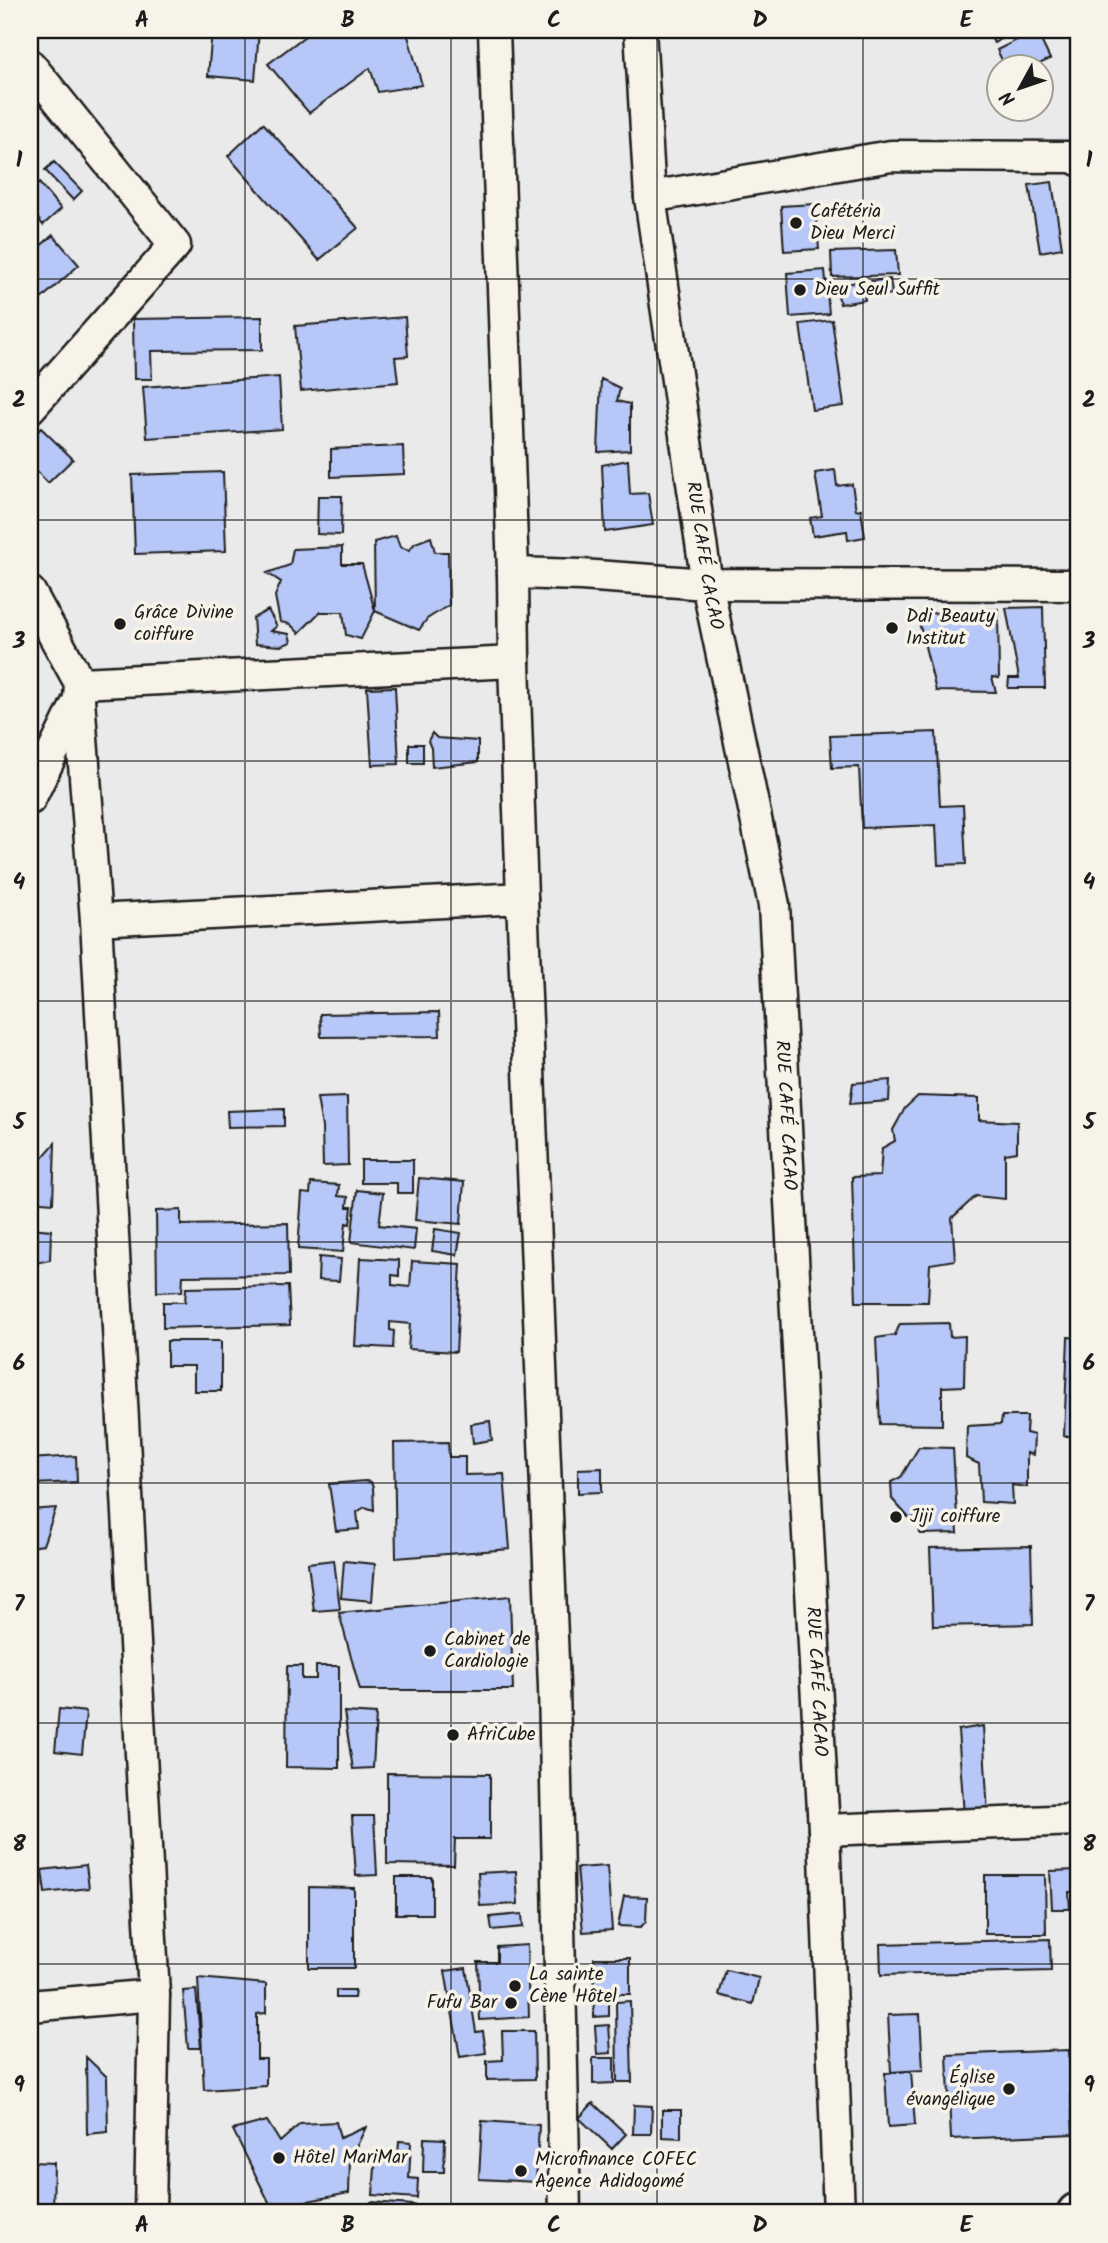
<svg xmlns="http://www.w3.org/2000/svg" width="1108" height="2243" viewBox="0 0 1108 2243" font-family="Kalam,sans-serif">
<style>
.building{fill:#b7c8f8;stroke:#1c1c1c;stroke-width:2}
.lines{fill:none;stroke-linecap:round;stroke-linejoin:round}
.street-casing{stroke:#1c1c1c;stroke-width:35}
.secondary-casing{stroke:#1c1c1c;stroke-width:44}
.street{stroke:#f7f3e8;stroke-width:30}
.secondary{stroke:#f7f3e8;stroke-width:38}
.grid{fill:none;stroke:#1c1c1c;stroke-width:2;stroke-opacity:0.55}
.poi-dot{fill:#1c1c1c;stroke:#f7f3e8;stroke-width:2.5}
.labels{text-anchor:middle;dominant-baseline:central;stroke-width:7;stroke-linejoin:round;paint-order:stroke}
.poi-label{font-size:19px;fill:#1c1c1c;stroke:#f7f3e8;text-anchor:start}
.street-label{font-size:19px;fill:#1c1c1c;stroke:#f7f3e8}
.neatline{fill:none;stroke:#1c1c1c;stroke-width:2.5}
.grid-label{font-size:23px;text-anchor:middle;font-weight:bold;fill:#1c1c1c}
</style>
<rect width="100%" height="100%" fill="#eaeaeb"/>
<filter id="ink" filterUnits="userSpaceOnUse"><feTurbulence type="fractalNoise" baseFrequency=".0143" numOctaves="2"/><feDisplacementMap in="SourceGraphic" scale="14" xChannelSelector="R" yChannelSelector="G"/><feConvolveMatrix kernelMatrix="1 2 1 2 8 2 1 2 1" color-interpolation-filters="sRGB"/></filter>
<g filter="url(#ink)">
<path class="building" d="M212,30h47l-4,50 -47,-4z
M313,30h106l-11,6 14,49 -44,7 -8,-24 -61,45 -41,-49z
M987,30h28l-21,13z
M1026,30h10l14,29 -15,7h-30l-8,-16 32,-16z
M263,123l95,105 -39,32 -91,-104z
M54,162l28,29 -9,9 -28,-30z
M1052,182l10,66 -22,4 -11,-67z
M39,183l22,26 -18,16 -13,-16v-18z
M815,204l4,45 -35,2 -3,-45z
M53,235l26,30 -48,43 -1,-53z
M896,250l2,25 -66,2 -1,-25z
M825,270l4,44 -39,3 -3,-44z
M890,279l2,15 -18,3 -3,-16z
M862,281l3,19 -25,4 -4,-18z
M262,317v33l-111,1 1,28h-18l-1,-60z
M405,317l3,39 -13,1 3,25 -97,9 -6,-65z
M832,320l12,86 -32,4 -12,-86z
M279,377l3,52 -135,9 -4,-51z
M601,379l19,9 -3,13 13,3v46l-32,2z
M41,428l32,31 -25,24 -18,-19v-25z
M403,446l1,28 -73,3v-28z
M628,460l2,34 18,-1 5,32 -48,7 -3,-67z
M835,470l2,16 15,-2 4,26 5,-1 4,28 -17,3 -1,-9 -34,5 -3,-18 12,-2 -7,-43z
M223,472l3,79 -91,3 -3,-79z
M318,496h24l-1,39 -24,-1z
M396,536l4,11 9,3 6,-7 16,-6 4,15h13l1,53 -22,14 -8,11 -44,-19 -1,-69z
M342,547v17h20l13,47 -14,28 -15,-4 -3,-23h-23l-21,21 -9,-9 -10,-2 -5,-26 6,-14 -14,-9 23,-8 3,-16z
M1043,607l2,81h-37l1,-10h10l-13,-70z
M998,609l1,69 -7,-1 4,15 -60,-1 -19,-77z
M268,610l9,16 -6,5 18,3 2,8 -10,4 -26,-2 -2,-26z
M395,687l4,77 -27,1 -5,-77z
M1074,716l4,1v72z
M936,732l4,74 23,-1 3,59 -28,1 -2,-40 -74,3 -3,-61 -27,1 -2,-32z
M432,733l5,5 41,3v21l-46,5 -1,-19 -3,-7z
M409,744h14v19h-14z
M439,1012l1,24 -119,1 -1,-23z
M890,1080l-1,21 -39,3 3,-21z
M918,1096l61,2v22l38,2v30l-12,2v45l-29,-3 -24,22 3,42 -25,4 -2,38h-72l-4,-125 28,-1 2,-28 13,-7 -2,-11 12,-22z
M347,1097l1,68 -25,1 -1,-39 -5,-29z
M284,1109v17l-56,1 -1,-16z
M55,1143l-2,60 -23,-2v-29z
M361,1160h52v33h-16v-10h-36z
M419,1178l45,4 -3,42 -46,-4z
M311,1183l28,2 -1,11 10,1 -1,10h5l-2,17 -4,-1 -3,29 -45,-3 4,-56 8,1z
M357,1190l26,3 -4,32 37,4 -2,21 -63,-8z
M181,1210v15l107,-2 1,52 -106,1 -1,15 -25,1 -1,-81z
M30,1228l21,2 -1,30 -20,4z
M435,1229l26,4 -4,22 -25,-4z
M319,1257l22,2 -2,22 -21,-1z
M360,1258l39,2v16l-7,-1v10l18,2 2,-26 49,3 -5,88 -48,-3 2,-25 -20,-2v8l4,1 -1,17 -38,-2z
M288,1286l2,39 -127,3v-26h22l1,-14z
M949,1323l1,14 15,-1 -1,50 -22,1v38l-62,-1 -4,-86 19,-3 5,-11z
M1068,1337l10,1v98h-14z
M167,1341h54v50h-27v-25h-27z
M1002,1416h25l-1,17 8,2 -1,20 -6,-2v34l-15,-2 1,19 -32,-2 -2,-38 -13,-6 1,-32 34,-2z
M490,1421l2,19 -19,3 -2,-19z
M448,1442l1,15h16v18l39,-1 6,75 -114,9 -2,-115z
M919,1447l34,1 5,85 -38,1 -2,-18 -8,3 -18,-20 -1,-17 10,-5z
M76,1456l1,26 -43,2 1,18h-5v-43z
M602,1468v24l-24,1v-24z
M365,1481l6,1 2,6 1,22 -9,-3 -8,5 2,17 -23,2 -7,-47z
M56,1508l-13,37 -13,2v-37z
M1031,1546l2,78 -100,2 -3,-78z
M334,1560l6,49 -26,2 -6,-48z
M344,1561l31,3 -3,37 -31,-3z
M510,1596l3,94h-153l-21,-77z
M287,1666h15v13h14v-13h23v102l-53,-1z
M59,1709l27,3 -4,42 -27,-3z
M344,1712l32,2 -3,54 -20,1z
M983,1726l5,90 -24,-1 -6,-85z
M387,1773l103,1v65h-35l-1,26 -67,-1z
M352,1816h22l3,59 -21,1z
M86,1865l3,23 -44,5 -3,-23z
M607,1866l5,64 -29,2 -6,-64z
M1078,1870v22h-9l1,17h-18l-2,-38z
M516,1871l2,33 -38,2 -2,-33z
M985,1875h60l1,59h-61z
M396,1877h36v37h-36z
M309,1887l45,1v80h-45z
M624,1896l23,1 -1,24 -5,6 -23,-1z
M522,1914l1,13 -31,3 -2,-13z
M1050,1939l1,32 -170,4 -1,-31z
M527,1945l2,72 -49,3 -2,-58h19v-15z
M594,1958h36v36h-21v22l-15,1z
M466,1968l10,64 7,-1 3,22 -26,4 -15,-86z
M726,1970l33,8 -6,26 -34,-9z
M198,1978l68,6v29l-9,1v45h9v27l-62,4z
M196,1990l5,58h-13l-5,-57z
M336,1990h19l-1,8h-18z
M630,2001l2,81h-15l-1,-80z
M920,2014l3,56 -32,2 -3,-57z
M609,2025l2,28 -14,1 -2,-28z
M502,2031h32l1,48 -48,1v-19l16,-1z
M1069,2050l4,84 -122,5 -4,-84z
M86,2057l21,20 1,55 -21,2z
M593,2058h21v25l-21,1z
M911,2071l4,54 -27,2 -3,-54z
M593,2103l33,31 -14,15 -33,-31z
M634,2105l18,1 -1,28h-18z
M662,2110h19v28l-19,-1z
M267,2121l13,21 20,-18 36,-2 4,16 26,-11 -16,33 -1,33 -77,15 -39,-78z
M482,2121l57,4 -3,57 -57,-3z
M424,2138l21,1 -1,33h-21z
M399,2141l12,1 -2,36 9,1 -1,19 -44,-3 3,-41 22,1z
M33,2162l21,1 -1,50h-23v-22z
M371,2202l42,3 -15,8h-26z"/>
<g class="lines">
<g class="street-casing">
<g id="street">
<path d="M494,30l19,543 1,89 8,236"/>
<path id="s1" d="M640,30l10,167 57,387 67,321 50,925 15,383"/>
<path d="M30,65l145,180 -145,163"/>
<path d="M650,197l241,-41 182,1 5,3"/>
<path d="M513,573l68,2 126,9 371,1"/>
<path d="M30,592l50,91 -1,16 17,221 58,1075 -4,218"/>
<path d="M80,683l434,-21"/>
<path d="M30,799l49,-100"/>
<path d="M96,920l426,-22 32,788 11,527"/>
<path d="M824,1830l254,-10"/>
<path d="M30,2006l124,-11"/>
</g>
</g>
<g class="secondary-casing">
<path id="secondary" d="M1077,2213h1"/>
</g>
<use href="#street" class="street"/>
<use href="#secondary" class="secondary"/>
</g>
</g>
<path class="grid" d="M245,30v2183M451,30v2183M657,30v2183M863,30v2183M30,279h1048M30,520h1048M30,761h1048M30,1001h1048M30,1242h1048M30,1483h1048M30,1723h1048M30,1964h1048"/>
<g class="poi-dot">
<circle cx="796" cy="223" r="7"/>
<circle cx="800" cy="290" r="7"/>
<circle cx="120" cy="624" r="7"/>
<circle cx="892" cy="628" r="7"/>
<circle cx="896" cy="1517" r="7"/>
<circle cx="430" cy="1651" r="7"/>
<circle cx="453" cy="1735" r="7"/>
<circle cx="515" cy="1986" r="7"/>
<circle cx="511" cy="2003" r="7"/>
<circle cx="1009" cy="2089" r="7"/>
<circle cx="279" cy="2158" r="7"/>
<circle cx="521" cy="2171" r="7"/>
</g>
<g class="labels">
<g class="poi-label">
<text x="810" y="212">Cafétéria<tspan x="810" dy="22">Dieu Merci</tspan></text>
<text x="814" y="290">Dieu Seul Suffit</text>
<text x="134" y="613">Grâce Divine<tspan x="134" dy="22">coiffure</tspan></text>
<text x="906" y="617">Ddi Beauty<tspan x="906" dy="22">Institut</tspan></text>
<text x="910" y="1517">Jiji coiffure</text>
<text x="444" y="1640">Cabinet de<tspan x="444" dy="22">Cardiologie</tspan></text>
<text x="467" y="1735">AfriCube</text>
<text x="529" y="1975">La sainte<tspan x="529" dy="22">Cène Hôtel</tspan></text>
<text x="497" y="2003" text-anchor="end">Fufu Bar</text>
<text x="995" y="2078" text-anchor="end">Église<tspan x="995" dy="22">évangélique</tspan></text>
<text x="293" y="2158">Hôtel MariMar</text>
<text x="535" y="2160">Microfinance COFEC<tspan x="535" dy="22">Agence Adidogomé</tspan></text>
</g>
<g class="street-label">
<text stroke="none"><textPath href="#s1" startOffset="530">RUE CAFÉ CACAO</textPath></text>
<text stroke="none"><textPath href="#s1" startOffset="1097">RUE CAFÉ CACAO</textPath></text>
<text stroke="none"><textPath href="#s1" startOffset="1664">RUE CAFÉ CACAO</textPath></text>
</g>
</g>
<rect width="1108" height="2243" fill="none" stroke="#f7f3e8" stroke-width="77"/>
<g transform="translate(1020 88) rotate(230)"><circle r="33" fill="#f7f3e8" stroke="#9f9d96" stroke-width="2"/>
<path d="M0-5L12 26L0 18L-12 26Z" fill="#1c1c1c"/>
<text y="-10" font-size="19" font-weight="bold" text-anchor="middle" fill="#1c1c1c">N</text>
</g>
<rect x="38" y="38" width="1032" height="2166" class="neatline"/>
<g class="grid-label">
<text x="142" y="27">A</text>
<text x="348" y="27">B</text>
<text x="554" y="27">C</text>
<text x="760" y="27">D</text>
<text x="966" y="27">E</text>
<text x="19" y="167">1</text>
<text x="1089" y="167">1</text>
<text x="19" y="407">2</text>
<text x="1089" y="407">2</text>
<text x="19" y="648">3</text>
<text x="1089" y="648">3</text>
<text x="19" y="889">4</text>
<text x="1089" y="889">4</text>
<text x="19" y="1129">5</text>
<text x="1089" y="1129">5</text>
<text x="19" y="1370">6</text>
<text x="1089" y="1370">6</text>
<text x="19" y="1611">7</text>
<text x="1089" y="1611">7</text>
<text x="19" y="1851">8</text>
<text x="1089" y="1851">8</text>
<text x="19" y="2092">9</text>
<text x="1089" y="2092">9</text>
<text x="142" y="2232">A</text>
<text x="348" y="2232">B</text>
<text x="554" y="2232">C</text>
<text x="760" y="2232">D</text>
<text x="966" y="2232">E</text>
</g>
</svg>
